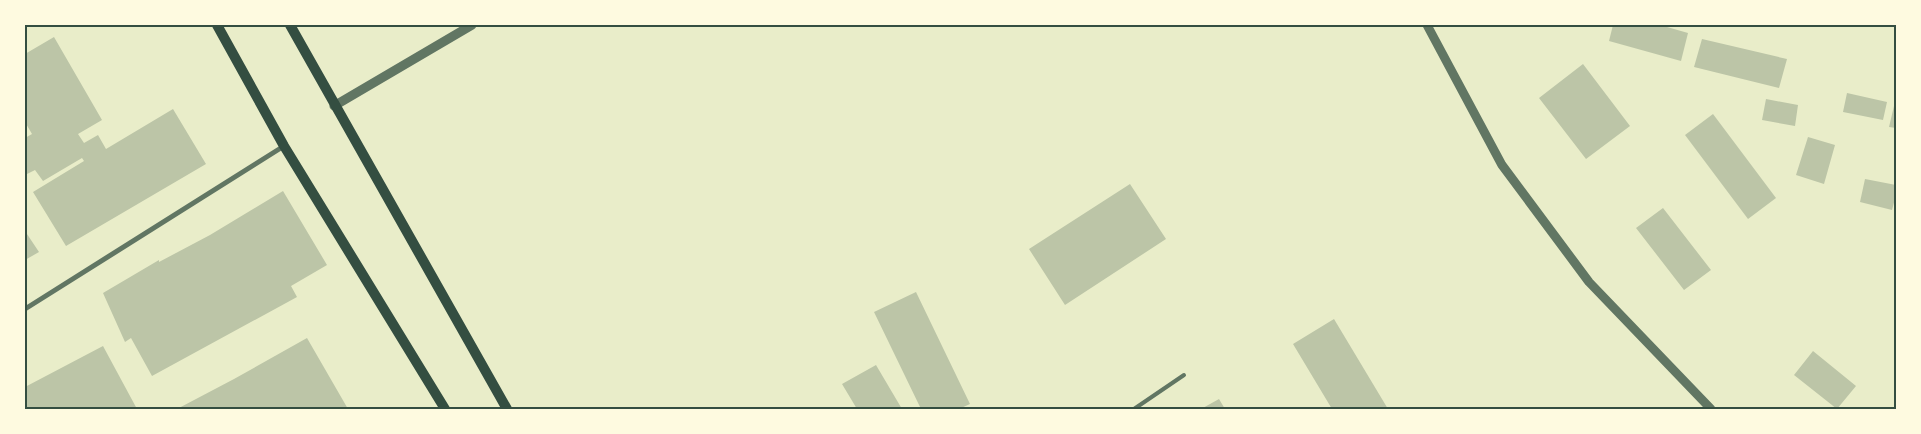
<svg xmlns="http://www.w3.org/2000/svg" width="1921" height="434" viewBox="0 0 1921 434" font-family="'Fira Sans Condensed',sans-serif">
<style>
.building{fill:#bcc5a7}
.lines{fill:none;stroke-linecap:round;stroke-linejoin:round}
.service{stroke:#617663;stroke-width:4}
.minor{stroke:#617663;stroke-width:5}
.tertiary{stroke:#617663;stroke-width:9}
.secondary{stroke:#344e41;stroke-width:10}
.neatline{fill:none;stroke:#344e41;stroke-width:2}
</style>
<rect width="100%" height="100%" fill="#e9edc9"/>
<path class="building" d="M1613,25h47l28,8 -7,28 -72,-20z
M54,37l48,83 -24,14 6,9 14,-8 8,14 67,-40 33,55 -140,82 -33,-54 51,-31 -2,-3 -39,23 -8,-11 -10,5v-37l7,-4 -7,-12v-68z
M1702,39l85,20 -8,29 -85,-21z
M1583,64l47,62 -44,33 -47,-61z
M1847,93l40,9 -4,18 -40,-8z
M1766,99l32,6 -3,21 -33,-6z
M1894,106h2v22l-7,-1z
M1713,114l63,84 -28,21 -63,-84z
M1808,137l27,8 -11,39 -28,-9z
M1865,179l31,6v10l-4,15 -32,-8z
M1130,184l36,55 -101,66 -36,-56z
M283,191l44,74 -36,21 6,11 -145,79 -21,-38 -6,4 -22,-49 56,-33v2l51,-27z
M1663,208l48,62 -27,20 -48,-62z
M25,231l14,21 -14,8z
M916,292l54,112 -11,5h-38l-47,-97z
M1334,319l54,90h-56l-39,-65z
M307,338l41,71h-171l57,-30z
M103,346l34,63h-112v-22z
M1813,351l43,35 -19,23 -43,-34z
M876,365l26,44h-45l-15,-25z
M1219,399l6,10h-24z"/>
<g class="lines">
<path class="service" d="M1134,409l50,-34"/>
<path class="minor" d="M25,309l259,-163"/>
<path class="tertiary" d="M1427,25l75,140 87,117 122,127
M334,106l138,-81"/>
<path class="secondary" d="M217,25l67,121 161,263
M290,25l217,384"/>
</g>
<rect width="1921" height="434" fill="none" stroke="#fefae0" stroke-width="52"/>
<rect x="26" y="26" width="1869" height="382" class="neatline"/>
</svg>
